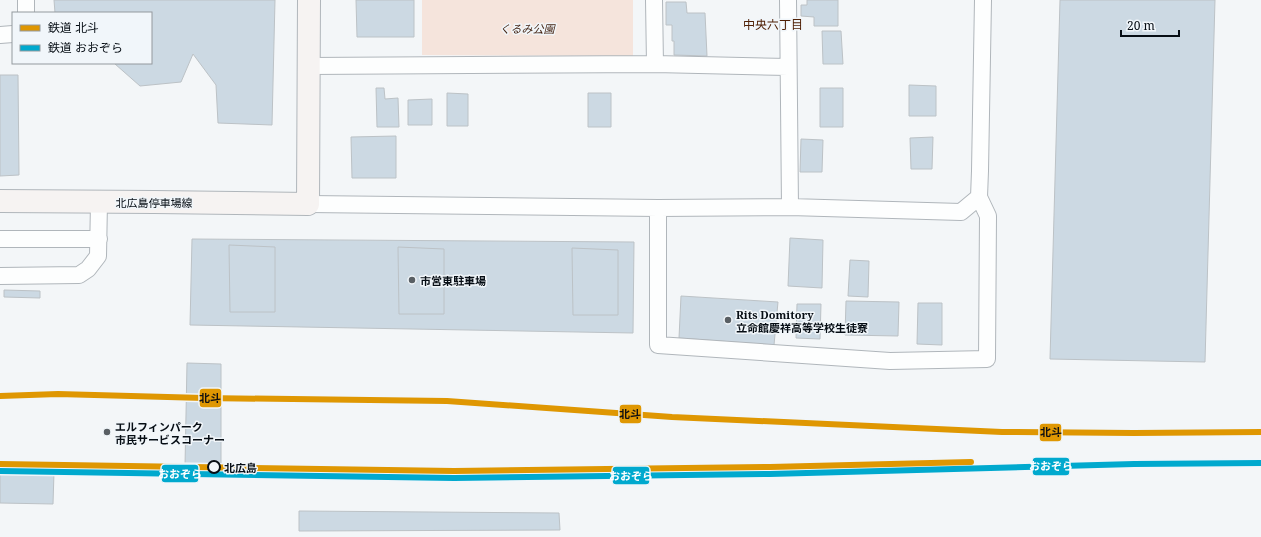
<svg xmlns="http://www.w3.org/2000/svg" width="1261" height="537" viewBox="0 0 1261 537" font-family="'Noto Serif','Noto Sans JP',serif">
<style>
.green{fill:#f5e4dc}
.building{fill:#ccd9e3;stroke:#bcc2c6}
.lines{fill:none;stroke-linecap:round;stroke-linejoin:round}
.street-casing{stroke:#b0b6bb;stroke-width:18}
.secondary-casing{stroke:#b0b6bb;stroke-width:24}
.street{stroke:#fdfefe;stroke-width:16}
.secondary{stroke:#f6f3f2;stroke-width:22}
.rail-1-casing{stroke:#f1f6fa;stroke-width:9}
.rail-2-casing{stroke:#f1f6fa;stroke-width:9}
.rail-1{stroke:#df9702;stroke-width:6}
.rail-2{stroke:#00a9ce;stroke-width:6}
.poi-dot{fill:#595f64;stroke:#f1f6fa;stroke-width:1.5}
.stop-dot{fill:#f1f6fa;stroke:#060d14;stroke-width:2}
.labels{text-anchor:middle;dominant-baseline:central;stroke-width:3;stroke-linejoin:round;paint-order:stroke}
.park-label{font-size:11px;font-style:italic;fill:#411f0e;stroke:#f1f6fa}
.street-label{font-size:11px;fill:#060d14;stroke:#f1f6fa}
.poi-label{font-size:11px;font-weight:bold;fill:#060d14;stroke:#f1f6fa;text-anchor:start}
.stop-label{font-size:11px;font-weight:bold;fill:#060d14;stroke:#f1f6fa;text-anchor:start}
.neighbourhood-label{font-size:12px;fill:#502106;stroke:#f1f6fa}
.line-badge{stroke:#f1f6fa;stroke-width:1.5}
.badge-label{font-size:11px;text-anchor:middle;font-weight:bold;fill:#fff}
.pale-badge-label{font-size:11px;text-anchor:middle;font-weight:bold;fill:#111}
</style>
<rect width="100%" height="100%" fill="#f3f6f8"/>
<path class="green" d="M422,0h211v56l-211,-1z"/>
<path class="building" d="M54,0h221l-3,125 -54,-2 -2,-38 -23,-31 -12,28 -41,4 -25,-22v-1h36v-50h-96z
M356,0h58v37h-57z
M807,0h31v26h-24v-9l-13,-1v-11h6z
M1060,0h155l-10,362 -155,-3z
M666,2h20l1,11h18l2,43 -33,-1v-14h-2v-16h-6z
M822,31h19l2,33h-20z
M0,75h18l1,100 -19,1z
M909,85l27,1v30h-27z
M376,88h8l1,11 13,-1 1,29h-22z
M820,88h23v39h-23z
M447,93l21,1v32h-21z
M588,93h23v34h-23z
M432,99v26h-24v-25z
M396,136v42h-44l-1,-41z
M933,137l-1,32h-21l-1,-31z
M801,139l22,1 -1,32h-22z
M790,238l33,2 -1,48 -34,-2z
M192,239l442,3 -1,91 -443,-8z
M229,245l46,2v65h-45z
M398,247l46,2v65h-45z
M572,248l46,2v65h-45z
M850,260l19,1 -1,36 -20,-1z
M4,290l36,1v7l-36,-1z
M681,296l97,6 -4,43 -95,-7z
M846,301l53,1 -1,34 -53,-1z
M918,303h24v42l-25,-1z
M797,304h24l-1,35 -24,-1z
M187,363l34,1v102h-36z
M0,470l54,2 -1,32 -53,-1z
M299,511l260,2 1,17 -261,1z"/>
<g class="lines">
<g class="street-casing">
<path id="street" d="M26,0v13
M654,0l1,64
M788,0l2,207
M0,35l13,-1
M309,66l346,-2 133,3
M308,204l350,4 132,-1 171,5 18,-15 1,-26 3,-171
M658,208v137l232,16 97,-2 1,-143 -9,-19
M0,239h99
M0,276l79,-1 9,-6 10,-13 1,-54"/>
</g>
<g class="secondary-casing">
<path id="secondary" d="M0,201l154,1 154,2 1,-204"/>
</g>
<use href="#street" class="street"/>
<use href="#secondary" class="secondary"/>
<g class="rail-1-casing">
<path id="rail-1" d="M0,396l58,-2 146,4 243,3 225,16 330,15 132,1 127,-1
M0,464l454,7 316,-4 201,-5"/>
</g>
<g class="rail-2-casing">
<path id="rail-2" d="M0,471l454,7 316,-4 364,-10 127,-1"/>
</g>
<use href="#rail-1" class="rail-1"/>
<use href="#rail-2" class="rail-2"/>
</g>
<g class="poi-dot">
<circle cx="412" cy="280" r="4"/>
<circle cx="728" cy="320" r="4"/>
<circle cx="107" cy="432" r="4"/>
</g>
<circle class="stop-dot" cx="214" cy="467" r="6"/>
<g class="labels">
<g class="park-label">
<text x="527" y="28">くるみ公園</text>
</g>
<g class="street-label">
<text x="154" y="202">北広島停車場線</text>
</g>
<g class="poi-label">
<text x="420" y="280">市営東駐車場</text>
<text x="736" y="314">Rits Domitory<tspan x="736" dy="13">立命館慶祥高等学校生徒寮</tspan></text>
<text x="115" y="426">エルフィンパーク<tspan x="115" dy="13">市民サービスコーナー</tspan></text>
</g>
<g class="stop-label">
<text x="224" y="467">北広島</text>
</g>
<g class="neighbourhood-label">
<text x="773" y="24">中央六丁目</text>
</g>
</g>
<g class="line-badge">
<rect x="199" y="388" width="23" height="20" rx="4" fill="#df9702"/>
<rect x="619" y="404" width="23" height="20" rx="4" fill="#df9702"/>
<rect x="1039" y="423" width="23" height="19" rx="4" fill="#df9702"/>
<rect x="1032" y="457" width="38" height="19" rx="4" fill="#00a9ce"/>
<rect x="161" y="464" width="38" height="19" rx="4" fill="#00a9ce"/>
<rect x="612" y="466" width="38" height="19" rx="4" fill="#00a9ce"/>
</g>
<g class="badge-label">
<text x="1051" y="470">おおぞら</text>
<text x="180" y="478">おおぞら</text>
<text x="631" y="480">おおぞら</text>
</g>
<g class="pale-badge-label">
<text x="210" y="402">北斗</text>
<text x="630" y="418">北斗</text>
<text x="1051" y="436">北斗</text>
</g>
<rect x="12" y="12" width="140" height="52" fill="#f1f6fa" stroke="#93999e"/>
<rect x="20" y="25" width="20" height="6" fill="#df9702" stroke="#93999e"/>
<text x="48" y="32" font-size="12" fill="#060d14">鉄道 北斗</text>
<rect x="20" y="45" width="20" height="6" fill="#00a9ce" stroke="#93999e"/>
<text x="48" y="52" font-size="12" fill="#060d14">鉄道 おおぞら</text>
<path d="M1121 30v6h58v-6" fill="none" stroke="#060d14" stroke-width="2"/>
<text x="1127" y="30" font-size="12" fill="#060d14" stroke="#f1f6fa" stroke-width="3" paint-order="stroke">20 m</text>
</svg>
